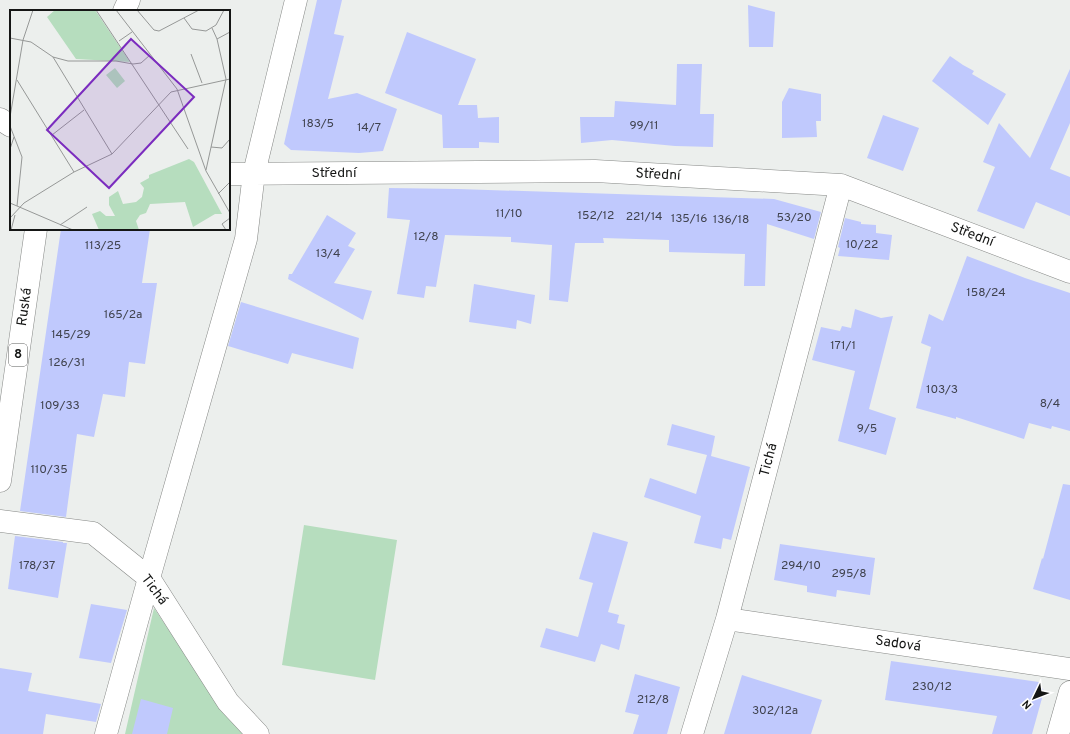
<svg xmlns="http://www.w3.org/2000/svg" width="1070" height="734" viewBox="0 0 1070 734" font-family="Overpass,sans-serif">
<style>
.green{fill:#b6ddbe}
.building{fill:#c0c9fd}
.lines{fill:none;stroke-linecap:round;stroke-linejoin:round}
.street-casing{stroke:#868886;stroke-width:23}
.primary-casing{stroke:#868886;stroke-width:23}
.street{stroke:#fff;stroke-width:22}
.primary{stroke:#fff;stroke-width:22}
.labels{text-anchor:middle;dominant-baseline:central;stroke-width:3.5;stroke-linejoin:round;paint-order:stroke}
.number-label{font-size:12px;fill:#40434f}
.shield{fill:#fff;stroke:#5b5c5b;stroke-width:1}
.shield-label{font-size:13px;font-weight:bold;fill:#151615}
.street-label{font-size:14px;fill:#151615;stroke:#fff}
.inset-road{fill:none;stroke:#969897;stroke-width:1}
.view{fill:#7b2cbf;fill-opacity:0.15;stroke:#7b2cbf;stroke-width:2}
.inset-edge{fill:none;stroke:#151615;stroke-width:2}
</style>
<rect width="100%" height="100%" fill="#ecefed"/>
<path class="green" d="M304,525l93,15 -22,140 -93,-15z
M154,608l73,109 16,17h-118z"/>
<path class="building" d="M317,0h25l-8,34 10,2 -16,63 29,-6 40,16 -14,42 -24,2 -68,-3 -7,-6z
M748,5l27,7 -2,35h-24z
M407,32l69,27 -18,46h19l1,13 21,-1v26l-20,-1v6h-36l-1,-33 -57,-22z
M950,56l13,9 11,6 -2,3 34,20 -18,31 -56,-44z
M677,64h25l-2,50h14l-1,33 -38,-1 -63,-6 -31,3 -1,-26h34l1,-16 61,4z
M1070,69v54l-20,46 20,8v39l-34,-14 -12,27 -47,-18 18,-44 -12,-5 16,-39 31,35z
M789,88l32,6v27h-5l1,16 -35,1v-36z
M883,115l36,13 -16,43 -36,-13z
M389,188l69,1 316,10 47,13 -7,27 -47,-15 -2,62h-21l1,-32 -76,-2v-12l-66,-2 1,5h-29l-7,59 -19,-2 3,-55 -41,-3v-5l-66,-2 -9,52 -10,-1 -2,12 -27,-4 13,-74 -23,-2z
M327,215l29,18 -8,13 7,3 -21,34 38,8 -9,29 -75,-41 1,-5h3z
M845,218l16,4v2l15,1v8l16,2 -3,25 -51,-4 2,-8 -2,-1z
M61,229h89l-8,54h15l-12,81 -16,-2 -4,35 -22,-3 -9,43 -17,-3 -11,83 -46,-6z
M967,256l58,22 45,15v138l-18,-5 -1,3 -22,-6 -5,16 -68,-22v2l-40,-11 15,-61 -10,-4 8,-29 14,7z
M474,284l61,11 -4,29 -14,-4 -1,9 -47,-7z
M241,302l118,36 -6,31 -61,-16 -4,11 -60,-18z
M855,309l26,9 12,-2 -24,93 27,9 -10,37 -48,-14 17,-70 -43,-11 9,-33 19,4 2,-5 9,2z
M672,424l43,12 -4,20 39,11 -19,73 -8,-2 -2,11 -27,-6 7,-27 -57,-19 6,-19 46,16 11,-39 -40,-10z
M1063,484l7,1v115l-37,-11 9,-31 1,1z
M593,532l35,10 -20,70 11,3 -2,8 8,2 -6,25 -18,-6 -6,18 -55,-15 6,-19 32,9 15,-54 -14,-4z
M15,536l48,6v1h4l-9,55 -50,-9z
M780,544l95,14 -5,37 -33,-5 -1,7 -29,-5v-6l-33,-6z
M91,604l36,6 -16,53 -32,-5z
M891,661l148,21 5,9 -12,43h-40l5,-18 -112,-16z
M0,668l32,5 -4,18 73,13 -5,18 -50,-8 -3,20h-43z
M635,674l45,13 -13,47h-34l6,-19 -14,-3z
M742,675l80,25 -11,34h-87z
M141,699l32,9 -6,26h-35z"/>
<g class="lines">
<g class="street-casing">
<path id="street" d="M0,119l11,7
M229,174l366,-3 246,14 229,87
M0,521l93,12 56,45 79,124 30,32
M727,619l343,50
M106,734l43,-156 97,-339 8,-66 42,-173
M692,734l35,-115 114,-434
M1058,734l12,-42"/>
</g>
<g class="primary-casing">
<path id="primary" d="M124,11l5,-11
M0,481l36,-252"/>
</g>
<use href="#street" class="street"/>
<use href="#primary" class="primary"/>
</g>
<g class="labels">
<g class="number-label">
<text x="318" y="124">183/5</text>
<text x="644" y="126">99/11</text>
<text x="369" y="128">14/7</text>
<text x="509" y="214">11/10</text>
<text x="596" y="216">152/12</text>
<text x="644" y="217">221/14</text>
<text x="794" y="218">53/20</text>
<text x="689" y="219">135/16</text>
<text x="731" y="220">136/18</text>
<text x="426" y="237">12/8</text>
<text x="862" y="245">10/22</text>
<text x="103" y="246">113/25</text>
<text x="328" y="254">13/4</text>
<text x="986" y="293">158/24</text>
<text x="123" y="315">165/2a</text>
<text x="71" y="335">145/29</text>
<text x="843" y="346">171/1</text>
<text x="67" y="363">126/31</text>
<text x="942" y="390">103/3</text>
<text x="1050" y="404">8/4</text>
<text x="60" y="406">109/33</text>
<text x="867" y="429">9/5</text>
<text x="49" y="470">110/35</text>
<text x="37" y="566">178/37</text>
<text x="801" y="566">294/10</text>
<text x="849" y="574">295/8</text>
<text x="932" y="687">230/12</text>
<text x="653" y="700">212/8</text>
<text x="775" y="711">302/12a</text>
</g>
<rect class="shield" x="9" y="344" width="18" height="22" rx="3"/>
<g class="shield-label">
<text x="18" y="355">8</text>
</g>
<g class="street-label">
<text x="334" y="173">Střední</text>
<text transform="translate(658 175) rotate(3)">Střední</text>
<text transform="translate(972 235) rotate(21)">Střední</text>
<text transform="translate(25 307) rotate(-82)">Ruská</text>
<text transform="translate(769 460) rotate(-75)">Tichá</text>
<text transform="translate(154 590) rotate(53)">Tichá</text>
<text transform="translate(898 644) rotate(8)">Sadová</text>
</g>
</g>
<g transform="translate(10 10)">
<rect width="220" height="220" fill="#ecefed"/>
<path d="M45,0h40l35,52 -54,-3 -29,-42zM105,58l10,13 -8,7 -11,-13zM179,149l5,3 28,52h-7l-22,13 -8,-25 -35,2 -4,9 -6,2 -4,6 3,9h-40l-7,-16 8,-3 6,5h9l-6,-11v-8l9,-6 5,13 13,-2 6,-5 2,-9 -4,-5 9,-5v-3z" fill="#b6ddbe"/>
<path class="inset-road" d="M86,0l92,139M106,0l61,79 29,82 24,42M127,0l17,20 5,1 40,-21M174,8l8,11 14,2 10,-6 8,-15M202,18l5,11M0,28l21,4 22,15 59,97M109,31l13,-9M181,44l11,29M43,47l15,4h48l17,3 8,-1 9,-8M7,70l57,92M0,107l13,-77 10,-30M0,116l12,31 -5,49M42,125l32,-25M201,137l11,1 8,-9M0,139l4,-12M196,160l20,-91 -9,-40 13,-7M208,184l12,-12M0,193l63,27M0,208l14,-15 50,-31 38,-18 59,-62 59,-13M50,215l27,-18M1,220l4,-15M216,220l-4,-6 8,-6"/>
<path class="view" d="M121,29l63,58 -85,91 -62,-58z"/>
<rect width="220" height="220" class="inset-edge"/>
</g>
<g transform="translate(1034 698) rotate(227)" stroke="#ffffff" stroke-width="3" paint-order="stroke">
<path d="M0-3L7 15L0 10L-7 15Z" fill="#151615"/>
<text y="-6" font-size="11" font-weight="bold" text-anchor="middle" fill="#151615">N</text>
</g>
</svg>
